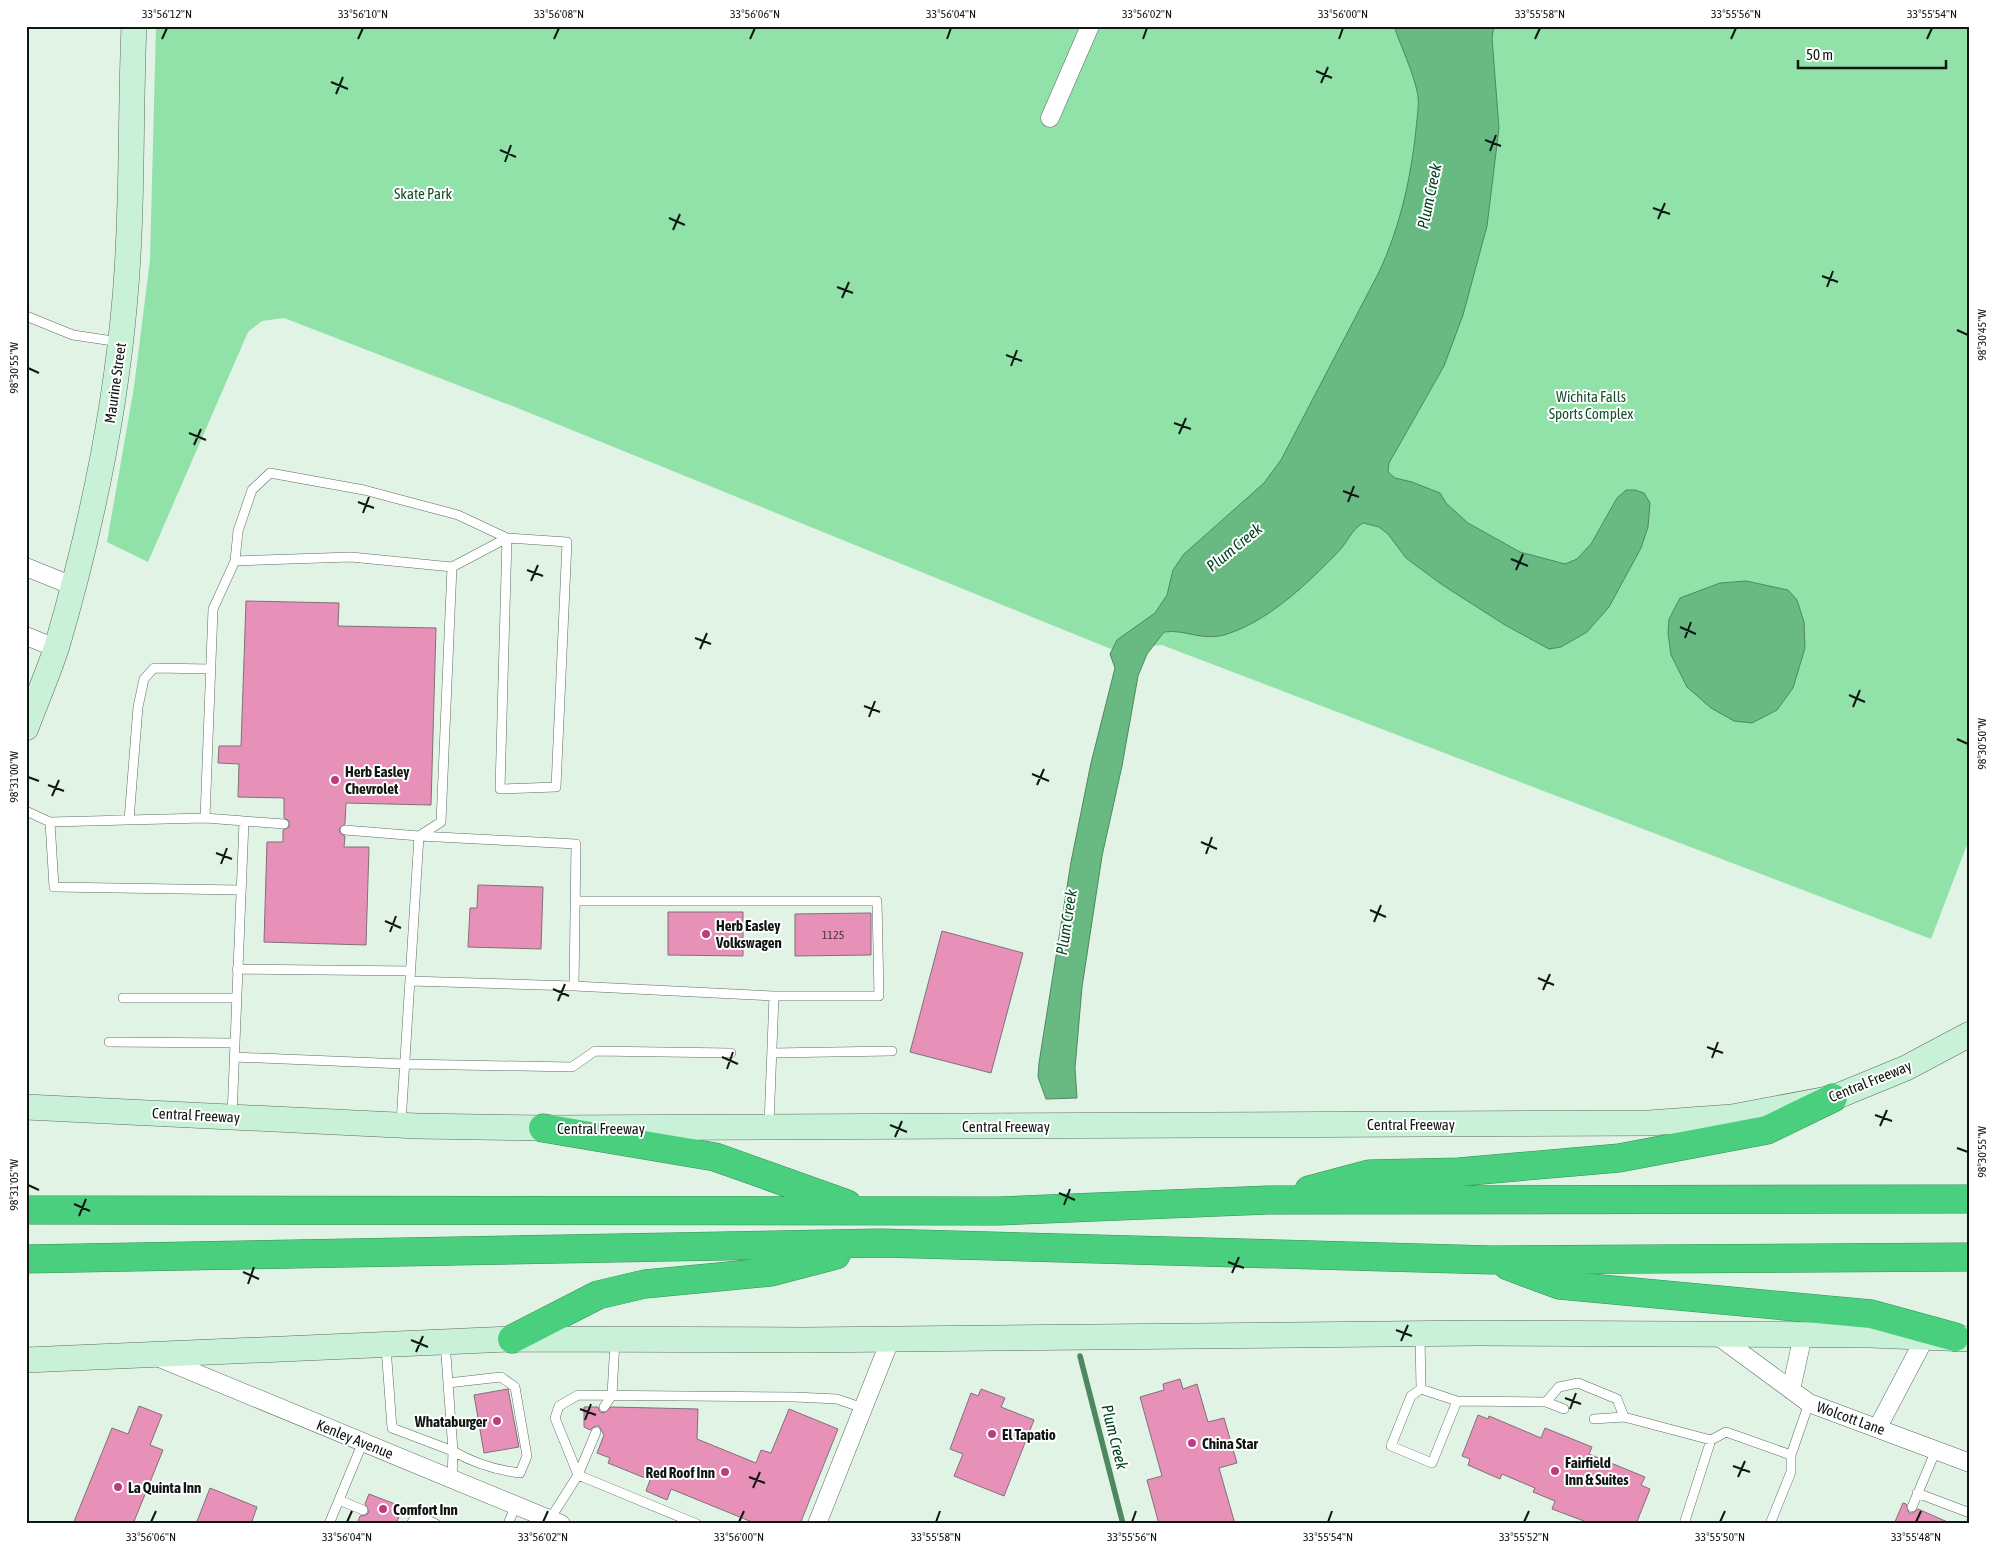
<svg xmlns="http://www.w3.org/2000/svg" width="1996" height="1550" viewBox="0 0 1996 1550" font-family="'Asap Condensed',sans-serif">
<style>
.park{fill:#91e2a9}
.water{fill:#68b982;stroke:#4e8860}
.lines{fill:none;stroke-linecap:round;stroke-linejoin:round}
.stream{stroke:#4e8860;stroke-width:5.5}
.building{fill:#e791b9;stroke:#826f77}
.lane-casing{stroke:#5d6d61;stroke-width:10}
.street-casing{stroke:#5d6d61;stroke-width:19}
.secondary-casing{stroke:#5d6d61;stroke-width:26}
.highway-casing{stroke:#368e58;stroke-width:29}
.lane{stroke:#fff;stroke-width:9}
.street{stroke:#fff;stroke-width:18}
.secondary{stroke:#c9f1d8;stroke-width:25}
.highway{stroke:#4acf7e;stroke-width:28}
.ticks{fill:none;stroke:#101611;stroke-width:2}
.poi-dot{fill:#be3b82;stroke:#fff;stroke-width:2}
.labels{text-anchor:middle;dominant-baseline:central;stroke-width:4;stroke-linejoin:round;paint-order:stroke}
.number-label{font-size:12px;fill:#46353b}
.park-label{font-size:15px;fill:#14502c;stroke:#fff}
.street-label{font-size:15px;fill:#101611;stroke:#fff}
.poi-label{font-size:15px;font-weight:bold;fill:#101611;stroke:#fff;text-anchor:start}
.water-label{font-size:16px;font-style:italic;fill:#024421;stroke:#fff}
.neatline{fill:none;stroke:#101611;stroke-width:2}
.ticks-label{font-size:12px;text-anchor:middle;fill:#101611}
</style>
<rect width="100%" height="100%" fill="#e0f3e5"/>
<path class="park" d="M156,26h1814v811l-39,102 -769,-294 -51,4 -591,-240 -236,-91 -22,3 -14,11 -100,230 -41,-20 27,-155 16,-127z"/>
<path class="water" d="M1394,26h100l-2,12 7,90 -12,98 -24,89 -19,51 -55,97 -1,9 7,6 17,4 28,11 6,10 22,20 52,29 45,12 12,-5 14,-15 26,-46 9,-8h9l9,3 6,10 -2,24 -7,21 -32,59 -22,25 -26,15 -12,2 -44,-24 -64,-41 -35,-26 -18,-24 -9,-7 -16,-4c-12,7 -15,19 -25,29 -31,32 -70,70 -114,83 -23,6 -39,-6 -60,-3l-17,22 -9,22 -16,90 -20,90 -20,131 -7,81 2,30 -31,1 -8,-22 1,-14 32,-201 20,-99 24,-95 -5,-14 7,-14 38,-27 12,-18 6,-25 11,-16 80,-71 17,-23 98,-188c21,-45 32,-94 37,-143 1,-13 4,-26 1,-38 -5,-22 -16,-44 -23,-65z
M1746,581l42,9 9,10 7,22 1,26 -12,40 -16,22 -25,13 -18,-2 -23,-13 -24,-21 -16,-32 -3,-22 1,-14 11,-21 40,-15z"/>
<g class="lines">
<path class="stream" d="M1080,1356l43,168"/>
</g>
<path class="building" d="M246,601l93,2 -1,23 98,2 -5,177 -85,-2 -1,21 -6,5 1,4 5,3 -1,11h25l-3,98 -102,-3 3,-100h16v-12l6,-3v-6l-5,-3v-20l-46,-1 1,-33 -21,-1 1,-17h22z
M478,885l65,2 -2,62 -73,-2 2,-39h7z
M668,912h75v44l-75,-1z
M871,913v42l-76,1v-42z
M942,931l81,22 -32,120 -81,-21z
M1180,1379l3,10 14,-5 11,38 16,-4 13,45 -18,5 16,56h-76l-12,-44 15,-4 -22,-79 24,-7 -1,-6z
M508,1389l11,58 -35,6 -10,-58z
M981,1389l24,9 -4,9 33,13 -30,76 -50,-20 9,-22 -13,-5 21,-56 7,3z
M139,1406l23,9 -12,30 13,5 -30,74h-60l39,-96 16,6z
M584,1407h14l2,5 4,1 7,-6 87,2 -1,30 59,24 5,-13 10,3 18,-44 49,20 -38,95h-43l-86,-35 -4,11 -21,-9 4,-11 -42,-17 2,-5 -13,-5 7,-18 -5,-9h-4l-5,4 -6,-3z
M1478,1415l10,4 1,-3 52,22 4,-10 47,19 -3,7 56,23 -4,8 9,4 -14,35h-44l-40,-15 3,-8 -22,-9 2,-4 -33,-14 -2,5 -32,-14 2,-6 -8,-3z
M210,1488l47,19 -6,17h-55z
M369,1494l34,13 -7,17h-39l3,-8 6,-1 3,-3 -4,-8z
M1903,1503l3,1 3,9h4l5,-4 34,15h-58z"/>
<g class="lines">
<g class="lane-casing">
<path id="lane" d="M26,316l47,19 47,7
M235,561l3,-30 14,-41 18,-17 94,17 94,25 49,23 60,4 -11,245 -56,2 7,-251 -55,29
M26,811l24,11 155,-4 39,3 -12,296
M205,818l8,-209 22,-48 116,-4 101,10 -11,255 -22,14
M129,820l9,-113 6,-28 10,-11 57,1
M244,821l40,3
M50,822l4,65 187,3
M345,830l74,6 -18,287
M575,901h302l2,95h-105l-5,128
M237,969l174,2
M410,981l164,5 2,-142 -157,-8
M574,986l200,10
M123,998h112
M109,1042l126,1
M772,1053l120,-2
M234,1057l170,7 168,3 23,-16 136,2
M1420,1336l1,53 -10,7 -20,50 41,17 25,-62 -36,-12
M445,1342l8,109c22,13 42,19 67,22l7,-17 -12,-69 -14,-10 -53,6
M386,1347l6,81 61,23 -1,28
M1457,1401l89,1 18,7
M1546,1402l13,-15 19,-4 39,16 7,18
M604,1407l8,-12 3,-55
M1594,1419l30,-2 87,23
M1791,1455l18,-52
M578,1475l-23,-57 4,-12 19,-11 217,2 42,2 26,9
M578,1475l18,-43
M1917,1493l53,20
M339,1500l24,10
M1912,1507l24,-57
M550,1519l28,-44 119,49
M329,1524l34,-82
M411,1524l6,-9 19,9
M508,1524l8,-19
M1684,1524l27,-84 15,-8 65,23v17l-21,52"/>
</g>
<g class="street-casing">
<path id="street" d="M1050,118l40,-92
M26,567l47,19
M26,636l30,12
M1718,1336l91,67 161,60
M157,1357l404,167
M1791,1390l12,-55
M1878,1427l48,-91
M817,1524l74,-186"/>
</g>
<g class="secondary-casing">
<path id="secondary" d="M26,728c10,-27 22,-54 31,-82 33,-113 58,-230 68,-348 8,-90 5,-181 9,-272
M26,1107l391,19 126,2 1106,-5 83,-6 101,-19 73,-30 64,-34
M26,1360l486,-21 293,1 672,-7 393,2 100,4"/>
</g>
<g class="highway-casing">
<path id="highway" d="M543,1128l172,29 132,47
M1309,1190l60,-16 90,-2 160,-14 148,-28 66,-32
M26,1210l972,1 270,-11 702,-1
M26,1259l855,-16 611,17 478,-3
M1508,1266l51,19 312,29 84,23
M512,1339l86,-44 47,-11 126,-12 65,-17"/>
</g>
<use href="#lane" class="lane"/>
<use href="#street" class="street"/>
<use href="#secondary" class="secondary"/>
<use href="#highway" class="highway"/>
</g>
<path class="ticks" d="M162,39l5,-11M358,39l5,-11M554,39l5,-11M750,39l5,-11M947,39l4,-11M1143,39l4,-11M1339,39l4,-11M1535,39l5,-11M1731,39l5,-11M1927,39l5,-11M1316,71l16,7M331,82l17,7M1321,83l7,-16M336,94l7,-17M1485,140l16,6M500,150l16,7M1490,151l6,-16M505,162l6,-17M1653,208l17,6M669,218l16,7M1658,219l7,-16M673,230l7,-16M1822,276l16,6M837,287l16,6M1827,287l6,-16M842,298l7,-16M1957,330l11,5M1006,355l16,6M1011,366l6,-16M28,368l11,5M1174,423l17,6M189,433l17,7M1179,434l7,-16M194,445l7,-16M1343,491l16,6M358,502l16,6M1348,502l6,-16M363,513l6,-16M1511,559l17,7M527,570l16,6M1516,570l7,-16M531,581l7,-16M1680,627l16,7M695,638l16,6M1685,638l6,-16M700,649l7,-16M1849,695l16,7M864,706l16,6M1853,707l7,-17M869,717l6,-16M1957,739l11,5M1032,774l17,7M28,777l11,4M48,785l16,6M1037,785l7,-16M52,796l7,-16M1201,842l16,7M216,853l16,6M1206,854l6,-17M221,864l6,-16M1370,910l16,7M385,921l16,7M1374,922l7,-17M390,932l6,-16M1538,978l16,7M553,989l16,7M1543,990l7,-16M558,1001l7,-17M1707,1047l16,6M722,1057l16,7M1712,1058l6,-16M727,1069l6,-17M1875,1115l17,6M890,1125l17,7M1880,1126l7,-16M895,1137l7,-16M1957,1148l11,4M28,1185l11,5M1059,1193l16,7M74,1204l16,7M1064,1205l6,-16M79,1216l7,-17M1228,1262l16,6M243,1272l16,7M1232,1273l7,-16M248,1284l6,-17M1396,1330l16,6M411,1340l17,7M1401,1341l7,-16M416,1352l7,-16M1565,1398l16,6M580,1409l16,6M1570,1409l6,-16M585,1420l6,-16M1733,1466l17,6M749,1477l16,6M1738,1477l7,-16M753,1488l7,-16M151,1522l5,-11M347,1522l5,-11M543,1522l5,-11M739,1522l5,-11M936,1522l4,-11M1132,1522l4,-11M1328,1522l4,-11M1524,1522l5,-11M1720,1522l5,-11M1916,1522l5,-11"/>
<g class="poi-dot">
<circle cx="335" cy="780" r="5"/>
<circle cx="706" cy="934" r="5"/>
<circle cx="497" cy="1421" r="5"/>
<circle cx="992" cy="1434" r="5"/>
<circle cx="1192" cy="1443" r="5"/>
<circle cx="1555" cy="1471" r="5"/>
<circle cx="725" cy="1472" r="5"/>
<circle cx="118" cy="1487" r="5"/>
<circle cx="383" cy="1509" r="5"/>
</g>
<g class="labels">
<g class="number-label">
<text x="833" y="935">1125</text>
</g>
<g class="park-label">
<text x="423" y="193">Skate Park</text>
<text x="1591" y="396">Wichita Falls<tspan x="1591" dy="17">Sports Complex</tspan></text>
</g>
<g class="street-label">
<text transform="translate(115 383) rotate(-82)">Maurine Street</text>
<text transform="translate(1870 1081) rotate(-22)">Central Freeway</text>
<text transform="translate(196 1115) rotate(3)">Central Freeway</text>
<text x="1411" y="1124">Central Freeway</text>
<text x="1006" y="1126">Central Freeway</text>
<text x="601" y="1128">Central Freeway</text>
<text transform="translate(1851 1418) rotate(20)">Wolcott Lane</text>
<text transform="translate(355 1439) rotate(22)">Kenley Avenue</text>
</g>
<g class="poi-label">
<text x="345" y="771">Herb Easley<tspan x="345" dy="17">Chevrolet</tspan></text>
<text x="716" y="925">Herb Easley<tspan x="716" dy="17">Volkswagen</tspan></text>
<text x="487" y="1421" text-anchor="end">Whataburger</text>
<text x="1002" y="1434">El Tapatio</text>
<text x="1202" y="1443">China Star</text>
<text x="1565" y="1462">Fairfield<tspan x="1565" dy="17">Inn &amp; Suites</tspan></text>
<text x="715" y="1472" text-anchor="end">Red Roof Inn</text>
<text x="128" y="1487">La Quinta Inn</text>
<text x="393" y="1509">Comfort Inn</text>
</g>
<g class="water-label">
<text transform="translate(1429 196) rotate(-78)">Plum Creek</text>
<text transform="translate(1234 547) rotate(-39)">Plum Creek</text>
<text transform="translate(1066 922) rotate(-81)">Plum Creek</text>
<text transform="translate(1115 1437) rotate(76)">Plum Creek</text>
</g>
</g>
<rect width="1996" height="1550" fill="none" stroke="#ffffff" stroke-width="55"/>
<path d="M1798 60v8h148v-8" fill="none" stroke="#101611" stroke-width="2.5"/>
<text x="1806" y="60" font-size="15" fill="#101611" stroke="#ffffff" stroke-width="4" paint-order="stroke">50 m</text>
<rect x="28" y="28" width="1940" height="1494" class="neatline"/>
<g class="ticks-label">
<text x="167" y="18">33°56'12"N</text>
<text x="363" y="18">33°56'10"N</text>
<text x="559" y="18">33°56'08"N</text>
<text x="755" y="18">33°56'06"N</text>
<text x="951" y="18">33°56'04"N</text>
<text x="1147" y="18">33°56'02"N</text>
<text x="1343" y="18">33°56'00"N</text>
<text x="1540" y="18">33°55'58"N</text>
<text x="1736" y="18">33°55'56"N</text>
<text x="1932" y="18">33°55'54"N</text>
<text transform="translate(1982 335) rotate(-90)" y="4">98°30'45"W</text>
<text transform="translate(14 368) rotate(-90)" y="4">98°30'55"W</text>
<text transform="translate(1982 744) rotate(-90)" y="4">98°30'50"W</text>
<text transform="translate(14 777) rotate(-90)" y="4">98°31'00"W</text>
<text transform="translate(1982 1152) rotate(-90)" y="4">98°30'55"W</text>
<text transform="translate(14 1185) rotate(-90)" y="4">98°31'05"W</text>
<text x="151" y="1541">33°56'06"N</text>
<text x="347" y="1541">33°56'04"N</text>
<text x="543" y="1541">33°56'02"N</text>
<text x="739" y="1541">33°56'00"N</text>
<text x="936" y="1541">33°55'58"N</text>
<text x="1132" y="1541">33°55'56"N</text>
<text x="1328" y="1541">33°55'54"N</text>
<text x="1524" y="1541">33°55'52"N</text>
<text x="1720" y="1541">33°55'50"N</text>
<text x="1916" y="1541">33°55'48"N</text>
</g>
</svg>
